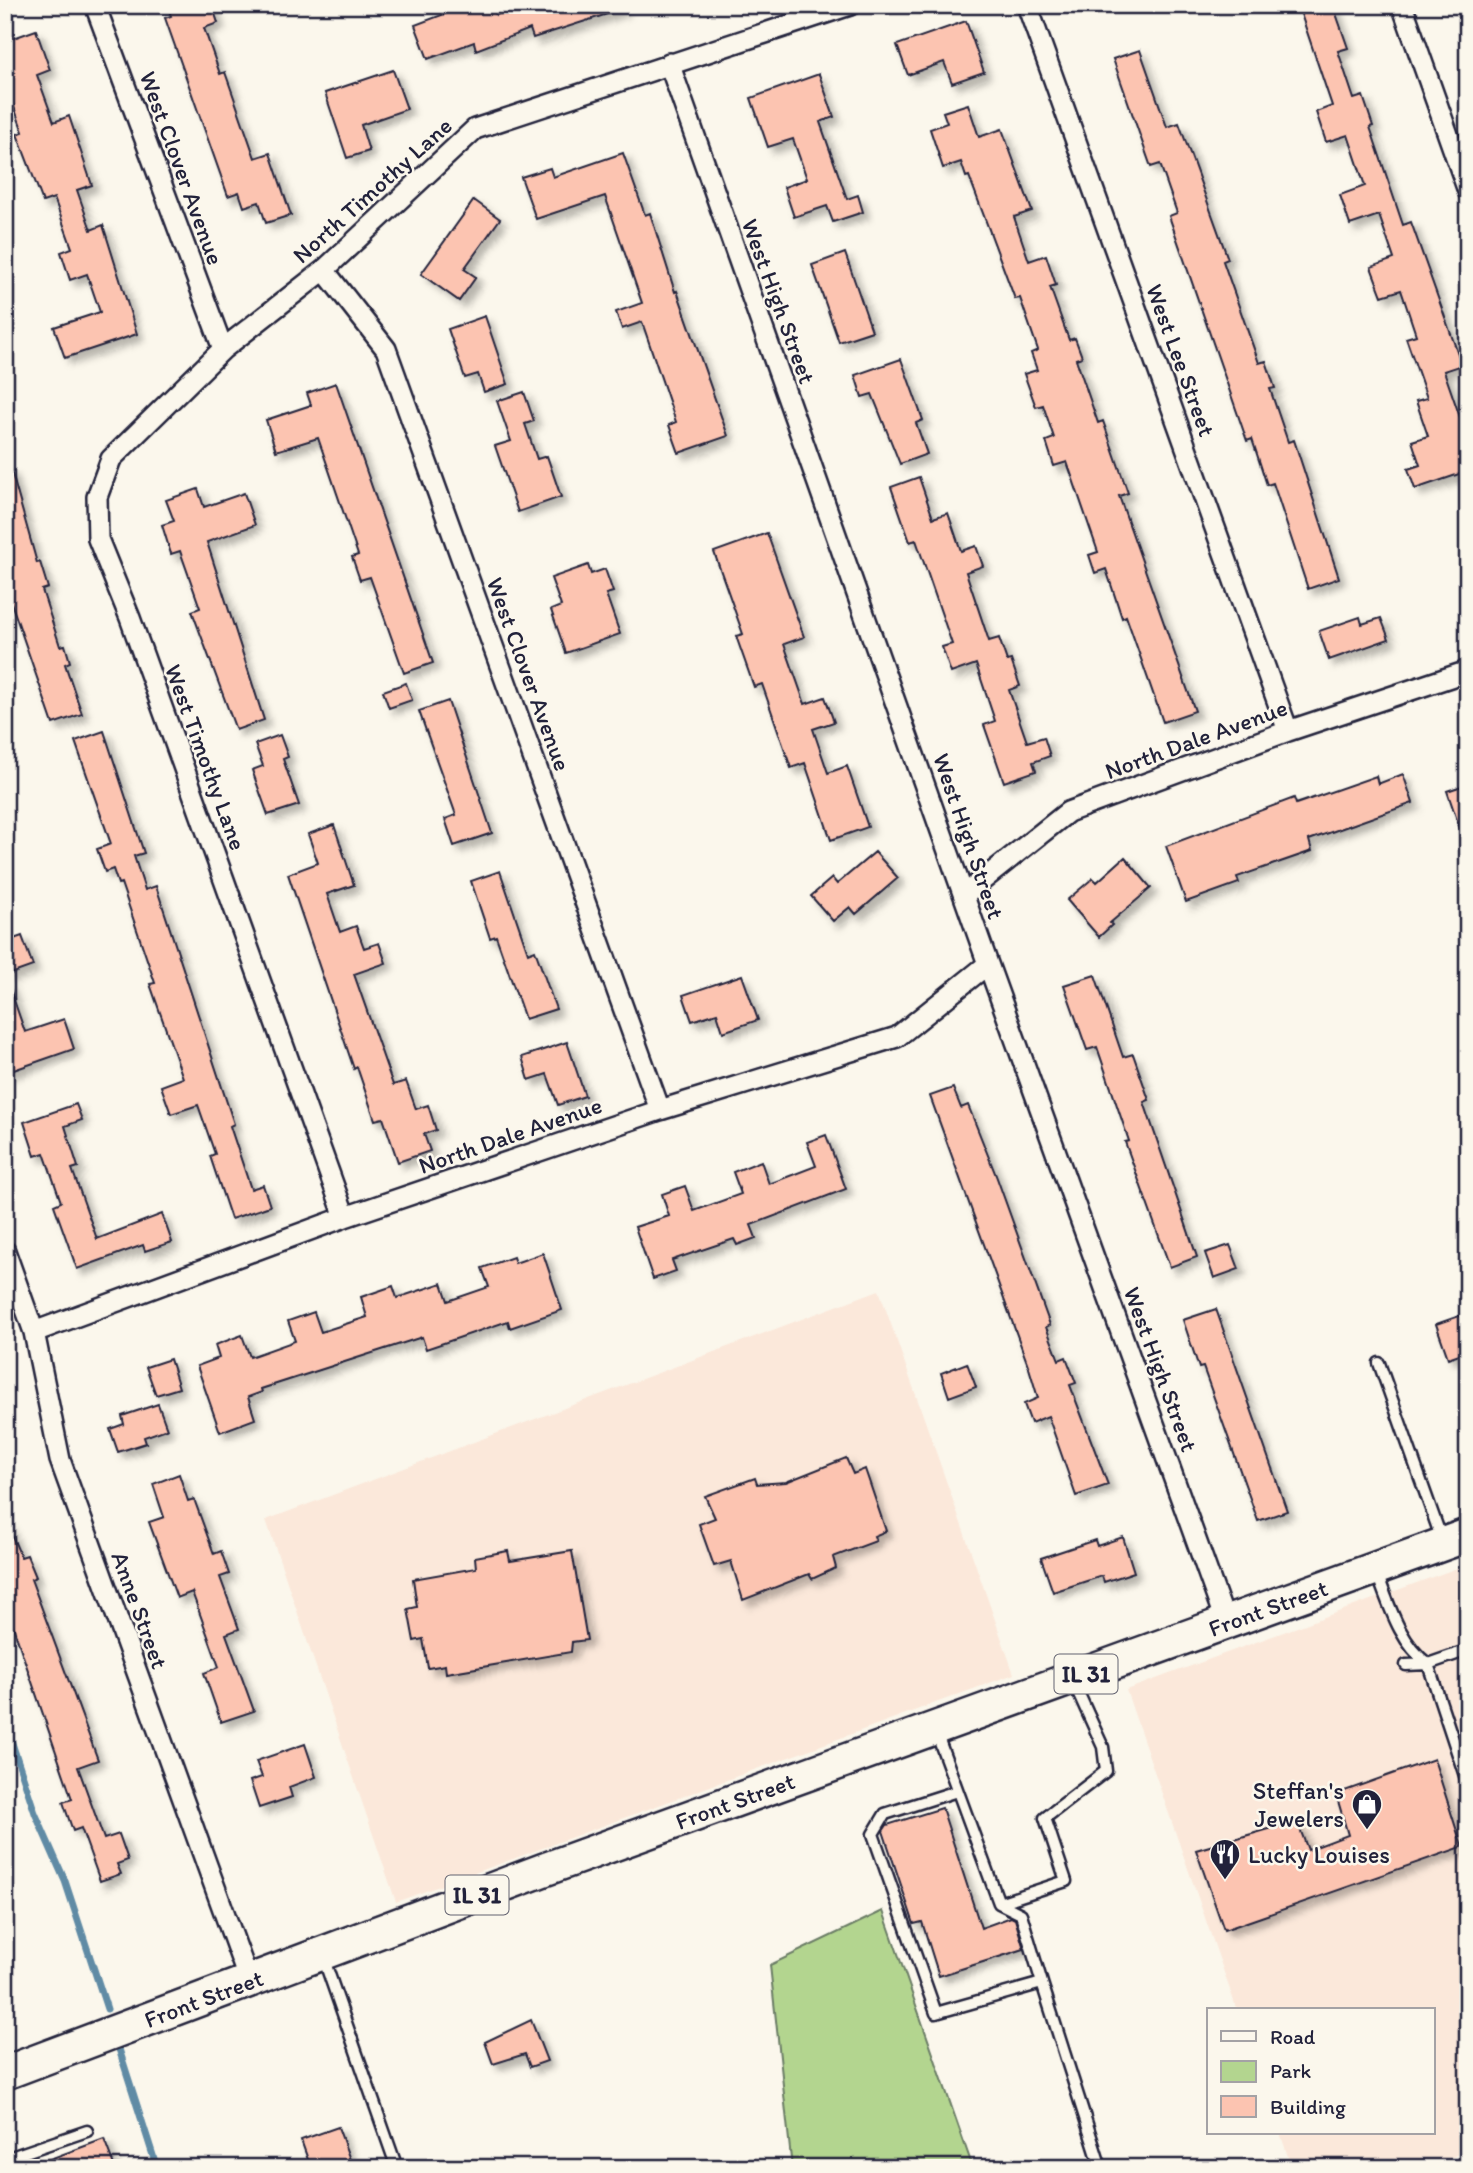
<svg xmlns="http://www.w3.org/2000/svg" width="1473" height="2173" viewBox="0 0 1473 2173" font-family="Itim,sans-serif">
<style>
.built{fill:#fbe8da}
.green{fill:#b3d58f;stroke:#6a7c65;stroke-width:2}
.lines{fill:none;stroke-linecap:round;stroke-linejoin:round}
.stream{stroke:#608ba5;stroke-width:7}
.building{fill:#fcc4b1;stroke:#22223b;stroke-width:2;filter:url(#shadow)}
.lane-casing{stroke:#22223b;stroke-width:15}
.street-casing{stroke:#22223b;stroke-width:24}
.primary-casing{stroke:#22223b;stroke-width:37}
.lane{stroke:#fbf7ec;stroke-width:10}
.street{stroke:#fbf7ec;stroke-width:19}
.primary{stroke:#fbf7ec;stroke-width:32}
.labels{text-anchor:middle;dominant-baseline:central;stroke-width:5;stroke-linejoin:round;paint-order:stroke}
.shield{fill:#fbf7ec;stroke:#636270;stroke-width:2}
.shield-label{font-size:23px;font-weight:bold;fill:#22223b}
.street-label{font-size:24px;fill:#22223b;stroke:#fbf7ec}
.poi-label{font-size:24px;fill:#22223b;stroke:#fbf7ec;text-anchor:end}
</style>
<defs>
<filter id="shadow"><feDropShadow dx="6" dy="6" stdDeviation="3.5" flood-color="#0004"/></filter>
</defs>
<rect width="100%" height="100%" fill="#fbf7ec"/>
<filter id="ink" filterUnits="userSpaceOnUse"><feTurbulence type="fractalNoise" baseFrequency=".0143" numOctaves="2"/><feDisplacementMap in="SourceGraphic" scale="14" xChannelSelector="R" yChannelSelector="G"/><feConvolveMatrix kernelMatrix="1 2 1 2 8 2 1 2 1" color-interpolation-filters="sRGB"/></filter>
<g filter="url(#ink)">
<path class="built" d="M879,1290l135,384 -618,228 -130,-382z
M1468,1564v586l-40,18h-136l-12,-35h153v-123h-196l-111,-320z"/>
<path class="green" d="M883,1911l90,257h-181l-22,-203z"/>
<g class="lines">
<path class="stream" d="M5,1722l30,91 30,68 42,128
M119,2049l38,119"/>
</g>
<path class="building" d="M167,5h45l6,18 -14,5 16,46 5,-2 30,86 15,-5 21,62 -25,8 -7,-21 -15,5 -5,-15 -11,4 -63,-178 6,-2z
M468,5h24l4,10 31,-10h96v4l-90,29 -3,-9 -54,21 -2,-8 -46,17 -13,-34z
M1298,5h35l15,43 -10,3 16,48 9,-3 10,30 -3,1 33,98 8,-3 51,143 -18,6 16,46 8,-3v57l-53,18 -7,-20 12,-4 -8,-24 16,-5 -12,-35 11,-3 -21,-60 10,-3 -15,-45 -19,6 -11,-29 23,-8 -15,-44 -29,10 -10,-30 25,-9 -17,-51 -22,7 -10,-30 16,-6z
M966,21l18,51 -32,11 -8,-21 -36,13 -11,-30z
M36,30l14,40 -13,5 17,47 15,-6 23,69 -15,5 14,40 12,-5 34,109 -72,24 -11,-31 46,-15 -13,-38 -17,6 -9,-28 11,-4 -18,-50 -11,4 -26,-68 6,-2 -18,-50v-41z
M1140,50l27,77 12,-4 49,136 -5,2 36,102 7,-2 9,27 -5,1 18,53 6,-2 45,138 -31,11 -35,-106 -6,2 -15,-46 -5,2 -78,-225 8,-3 -17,-49 -9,3 -38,-108z
M393,70l14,39 -46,16 8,26 -22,7 -22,-65z
M819,74l15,43 -14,5 27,77 11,-4 5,17 -30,10 -6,-16 -33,11 -10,-30 23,-8 -14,-40 -25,8 -17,-49z
M968,104l11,33 23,-8 30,82 -18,6 15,44 17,-6 10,30 -6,2 19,53 6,-2 7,19 -6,2 22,64 5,-2 25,72 -9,3 76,215 -32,11 -37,-106 -4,2 -16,-49 -11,4 -6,-18 9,-3 -31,-90 -13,4 -8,-25 8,-3 -11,-33 -7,2 -12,-33 13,-4 -6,-17 7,-3 -18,-52 -5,1 -46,-123 -3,1 -5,-15 -18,6 -13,-39 17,-6 -4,-11z
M623,153l22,62 5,-2 25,79 2,-1 51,145 -49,17 -10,-28 7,-3 -34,-100 -20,7 -6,-17 26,-9 -37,-107 -69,23 -15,-42 29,-9 3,9z
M474,200l26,19 -36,50 12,8 -17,24 -38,-27z
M845,253l27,78 -33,11 -27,-77z
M485,316l23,68 -24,8 -6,-18 -13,4 -17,-49z
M901,359l22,61 -7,3 11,31 -27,10 -28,-70 -10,3 -7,-22z
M336,383l97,280 -29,10 -34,-96 -10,3 -8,-23 6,-2 -40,-117 -42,13 -10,-31 45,-15 -4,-12z
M524,392l10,29 -9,3 12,35 10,-3 14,41 -43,15 -23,-66 16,-5 -14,-40z
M11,470l26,93 3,-1 8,26 -6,2 18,56 5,-1 5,17 -5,2 17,50 -29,10 -48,-139v-114z
M919,477l14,41 15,-5 13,38 15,-5 7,20 -17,6 23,69 10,-3 8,23 4,-1 9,26 -11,4 18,52 17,-5 6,19 -17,6 3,9 -32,11 -20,-57 11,-4 -19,-57 -25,9 -9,-26 10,-3 -36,-104 -6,2 -19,-55z
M198,489l6,18 40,-14 11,32 -48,17 57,178 -28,10 -44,-119 8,-3 -20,-57 -9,3 -9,-29 12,-4 -8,-21z
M767,533l37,104 -20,7 21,60 20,-7 9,25 -21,7 15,44 19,-7 21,61 -37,13 -26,-77 -14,5 -29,-84 -8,3 -18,-51 7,-2 -29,-82z
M588,565l3,9 14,-5 8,23 -7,2 14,40 -54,19 -15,-43 10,-4 -10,-28z
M1360,617l2,7 19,-6 8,21 -60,21 -10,-29z
M406,683l6,17 -23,8 -6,-17z
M448,701l44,132 -38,13 -9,-27 11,-4 -37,-104z
M104,731l40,122 -10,3 11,34 11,-4 78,238 -4,2 21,63 12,-4 7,21 -39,13 -21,-63 5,-2 -17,-49 -27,9 -10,-28 22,-8 -33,-94 5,-1 -34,-100 -3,1 -5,-15 -8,3 -8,-23 14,-5 -36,-103z
M280,735l8,22 -5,2 16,46 -31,10 -16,-45 11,-4 -8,-22z
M1403,774l10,29 -104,37 3,11 -75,26 2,6 -53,19 -20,-56 128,-48 2,6 80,-28 2,8z
M1468,784v58l-3,1 -18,-52z
M334,825l20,60 -27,9 13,38 16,-6 8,22 15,-5 7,20 -32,11 39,111 13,-4 10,28 12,-4 8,25 -12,4 6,17 -32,11 -15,-44 -8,2 -18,-53 -3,2 -66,-195 30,-11 -10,-29z
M875,852l23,26 -42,36 -6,-7 -17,14 -22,-25 21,-18 5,6z
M1125,857l26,31 -41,35 2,2 -13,12 -32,-37 26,-22 4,4z
M500,871l28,82 7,-3 21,59 -31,10 -29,-83 -6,2 -19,-57z
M22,936l11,30 -28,10v-34z
M742,975l16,45 -35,12 -6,-19 -25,8 -9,-26z
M1095,975l28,82 10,-3 16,46 -5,2 53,155 -27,10 -45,-125 4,-1 -32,-94 -10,3 -23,-65z
M8,983l17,49 39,-13 10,30 -69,24v-89z
M567,1042l18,54 -27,9 -11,-31 -18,6 -7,-23z
M953,1088l8,20 7,-3 29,73 53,147 -4,2 13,33 7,-3 10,26 -6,2 38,100 -32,11 -28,-80 -17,7 -7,-19 14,-6 -9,-30 -99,-272z
M76,1104l6,16 -17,6 13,41 -6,2 25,70 65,-25 10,28 -27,9 -2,-6 -66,24 -23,-64 7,-3 -17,-49 -9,3 -11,-34z
M826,1135l20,54 -95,36 5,13 -19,7 -3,-6 -62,21 4,11 -23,8 -18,-52 34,-11 -7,-22 23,-8 9,25 47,-17 -8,-22 28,-11 8,23 47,-18 -9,-24z
M1230,1245l9,24 -25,9 -9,-25z
M543,1253l19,57 -52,18 -2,-7 -82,28 -4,-12 -161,52 1,3 -14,5 7,22 -35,13 -23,-66 22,-8 -4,-13 27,-10 8,22 45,-16 -7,-20 26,-9 7,20 46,-15 -6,-20 32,-11 4,12 45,-15 6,18 41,-14 -7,-19 31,-11 2,6z
M1216,1309l71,202 -29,10 -55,-154 -4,1 -16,-48z
M1468,1313v38l-20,7 -12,-34z
M170,1359l9,29 -23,7 -10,-28z
M967,1363l9,24 -27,10 -8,-24z
M158,1404l9,25 -23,8 2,6 -28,9 -8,-23 14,-5 -2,-8z
M846,1458l7,16 12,-5 21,62 -12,5 2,5 -43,16 3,11 -24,11 -3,-5 -66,26 -12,-39 -17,5 -15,-42 16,-6 -10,-22 50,-18 2,6 29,-2z
M179,1474l9,27 6,-2 20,55 7,-3 8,23 -9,3 19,52 -13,5 28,77 -33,11 -17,-49 15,-6 -27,-75 -15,6 -28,-76 15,-5 -11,-33z
M5,1519l16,38 6,-2 9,22 -5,2 67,181 -20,7 26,72 15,-5 9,26 -11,4 4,10 -21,7 -19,-53 -8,3 -10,-29 9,-3 -67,-196z
M1123,1537l11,35 -30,10 -2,-6 -49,16 -12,-34 54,-18 2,6z
M508,1551l2,10 62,-10 15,89 -15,2 -1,10 -125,21 -1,-8 -17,3 -5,-29 -9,2 -6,-32 9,-2 -4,-28 63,-11 -1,-11z
M305,1744l11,33 -27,10 3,10 -33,11 -9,-27 12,-4 -6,-16z
M1434,1759l28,88 -238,83 -28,-80 101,-29 11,29 40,-15 -12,-41z
M942,1808l39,120 30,-11 4,2 9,30 -85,27 -17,-54 -8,2 -31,-93 4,-6z
M531,2020l16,41 -17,6 -5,-13 -32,10 -8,-22z
M338,2127l15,41h-42l-10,-28z
M104,2139l11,29h-84v-2z"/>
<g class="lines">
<g class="lane-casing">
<path id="lane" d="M1379,1363l63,177
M1376,1571c13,33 23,71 52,93l40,-14
M1406,1665l22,-1 40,121
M936,1732l63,171 22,11 21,69 -106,30 -63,-179 12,-20 72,-23
M999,1903l67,-22 -21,-63 61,-47 -3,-24 -30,-66
M323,1957l74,211
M1042,1983l59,185
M5,2159l82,-28"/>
</g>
<g class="street-casing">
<path id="street" d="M95,5l128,344
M1027,5l261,726
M1402,5l66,186
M669,63l319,901 238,659
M324,270l62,79 274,761
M964,895l104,-83 220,-81 180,-60
M345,1217l-215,-599 -32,-79 -1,-42 14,-38 112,-110 101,-79 151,-141 375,-124
M5,1251l29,81 26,128 189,521
M34,1332l311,-115 315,-107 237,-73 91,-73"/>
</g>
<g class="primary-casing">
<g id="primary">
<path id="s1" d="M5,2073l538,-203 925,-335"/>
</g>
</g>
<use href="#lane" class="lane"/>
<use href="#street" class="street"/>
<use href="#primary" class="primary"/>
</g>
</g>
<defs>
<g id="shop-pin" transform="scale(1.575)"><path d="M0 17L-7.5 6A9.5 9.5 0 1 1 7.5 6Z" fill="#22223b" stroke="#fbf7ec"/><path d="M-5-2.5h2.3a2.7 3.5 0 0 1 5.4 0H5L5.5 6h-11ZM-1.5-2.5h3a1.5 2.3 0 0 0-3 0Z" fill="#fff"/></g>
<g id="restaurant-pin" transform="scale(1.575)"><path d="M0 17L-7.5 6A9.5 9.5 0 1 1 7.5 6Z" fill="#22223b" stroke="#fbf7ec"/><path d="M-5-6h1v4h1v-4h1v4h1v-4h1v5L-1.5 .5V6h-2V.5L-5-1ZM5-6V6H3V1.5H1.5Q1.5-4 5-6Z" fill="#fff"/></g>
</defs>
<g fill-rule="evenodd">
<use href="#shop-pin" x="1367" y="1804"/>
<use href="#restaurant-pin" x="1225" y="1854"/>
</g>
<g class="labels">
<g class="shield">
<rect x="1054.5" y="1654.5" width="63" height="39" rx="5"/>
<rect x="445.5" y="1875.5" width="63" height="39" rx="5"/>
</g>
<g class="shield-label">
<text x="1086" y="1674">IL 31</text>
<text x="477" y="1895">IL 31</text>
</g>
<g class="street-label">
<text transform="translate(182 168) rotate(70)">West Clover Avenue</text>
<text transform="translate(372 190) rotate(-42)">North Timothy Lane</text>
<text transform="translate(779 301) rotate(70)">West High Street</text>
<text transform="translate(1181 360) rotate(70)">West Lee Street</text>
<text transform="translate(529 674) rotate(70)">West Clover Avenue</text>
<text transform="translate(1196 739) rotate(-20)">North Dale Avenue</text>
<text transform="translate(206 757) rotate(70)">West Timothy Lane</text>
<text transform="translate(969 836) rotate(71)">West High Street</text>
<text transform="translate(510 1135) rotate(-19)">North Dale Avenue</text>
<text transform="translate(1161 1369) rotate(70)">West High Street</text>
<text stroke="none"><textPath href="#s1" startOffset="1346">Front Street</textPath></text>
<text transform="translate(140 1610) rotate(70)">Anne Street</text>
<text stroke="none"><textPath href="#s1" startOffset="779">Front Street</textPath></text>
<text stroke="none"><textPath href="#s1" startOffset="212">Front Street</textPath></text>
</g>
<g class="poi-label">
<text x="1344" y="1790">Steffan's<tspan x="1344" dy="28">Jewelers</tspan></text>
<text x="1248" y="1854" text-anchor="start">Lucky Louises</text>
</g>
</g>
<rect width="1473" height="2173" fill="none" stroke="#fbf7ec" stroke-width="28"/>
<rect x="14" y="14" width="1445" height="2145" fill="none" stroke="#22223b" stroke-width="2.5" filter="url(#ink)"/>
<rect x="1207" y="2008" width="228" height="126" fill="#fbf7ec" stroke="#a4a2a5" stroke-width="2"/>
<rect x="1221" y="2031" width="35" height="10" fill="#fbf7ec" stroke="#a4a2a5" stroke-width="2"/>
<text x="1270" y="2044" font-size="21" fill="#22223b">Road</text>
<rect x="1221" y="2061" width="35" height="21" fill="#b3d58f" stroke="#a4a2a5" stroke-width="2"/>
<text x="1270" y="2078" font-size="21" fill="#22223b">Park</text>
<rect x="1221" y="2096" width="35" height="21" fill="#fcc4b1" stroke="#a4a2a5" stroke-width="2"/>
<text x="1270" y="2114" font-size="21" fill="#22223b">Building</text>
</svg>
